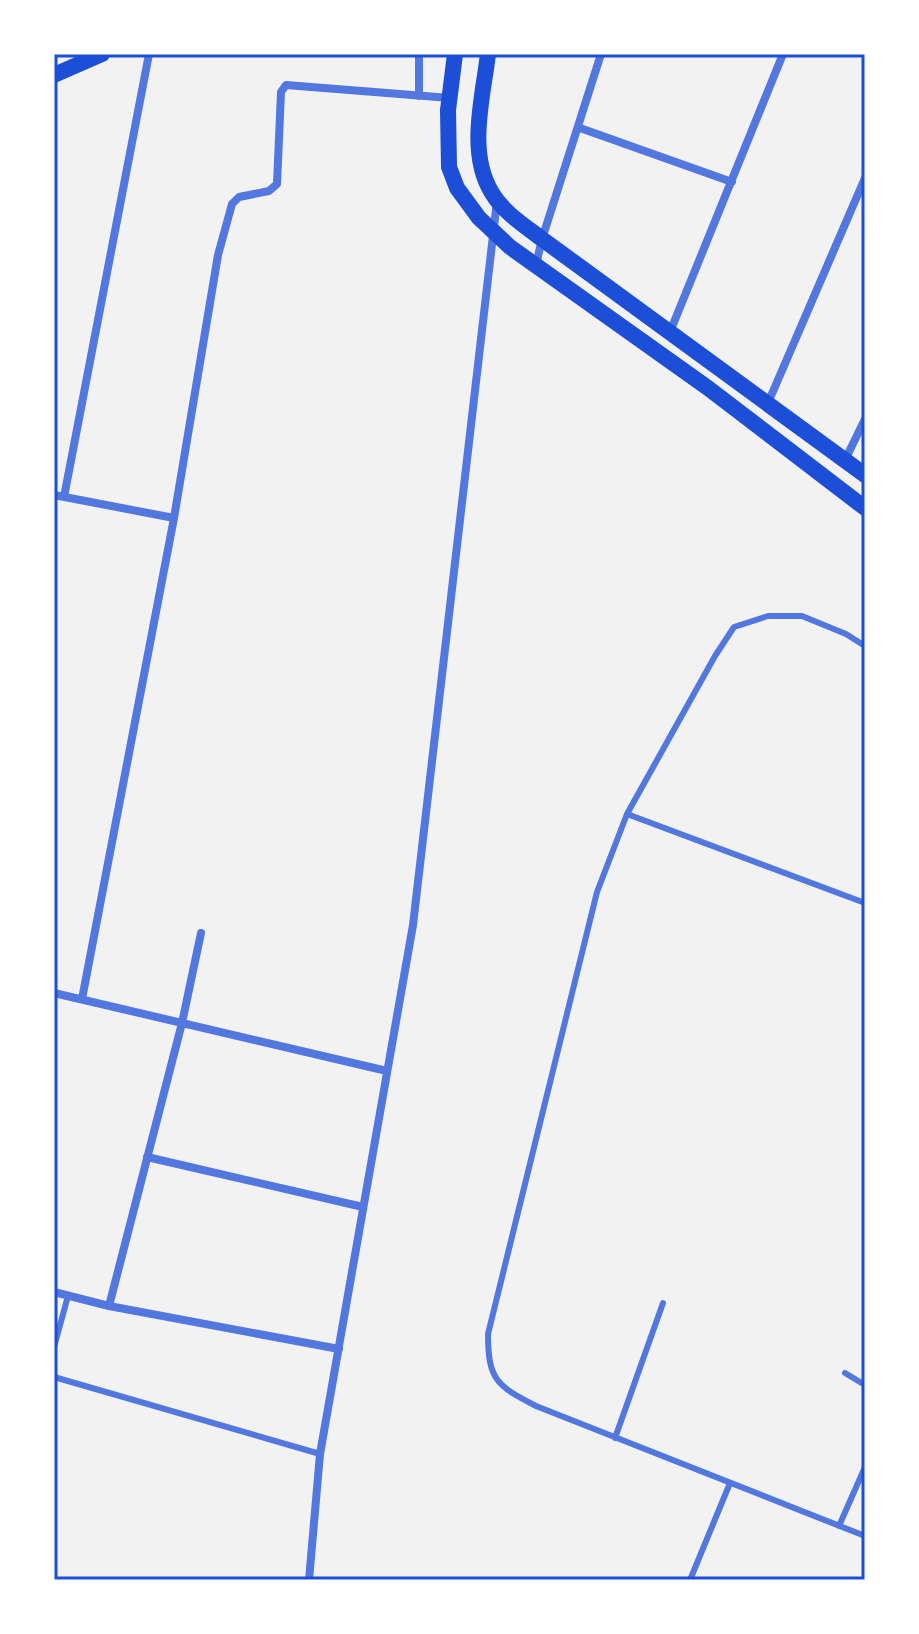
<svg xmlns="http://www.w3.org/2000/svg" width="919" height="1634" viewBox="0 0 919 1634" font-family="'Open Sans',sans-serif">
<style>
.lines{fill:none;stroke-linecap:round;stroke-linejoin:round}
.service{stroke:#5277de;stroke-width:6}
.minor{stroke:#5277de;stroke-width:8}
.secondary{stroke:#1d4ed8;stroke-width:16}
.neatline{fill:none;stroke:#1d4ed8;stroke-width:3}
</style>
<rect width="100%" height="100%" fill="#f2f2f2"/>
<g class="lines">
<path class="service" d="M865,646l-19,-12 -44,-18h-34l-34,11 -19,29 -88,158 -30,78 -109,442c0,46 9,52 48,72l329,130
M627,814l238,89
M54,1347l14,-51
M845,1373l20,12
M54,1377l266,77
M615,1438l48,-135
M839,1526l26,-59
M690,1580l40,-97"/>
<path class="minor" d="M419,96v-42
M580,128l152,54
M536,265l6,-26 59,-185
M670,332l113,-278
M768,403l97,-225
M845,460l20,-41
M54,495l120,23
M64,497l85,-443
M54,993l333,78
M82,999l92,-481 44,-263 14,-51 7,-7 30,-6 8,-7 4,-92 5,-7 164,13
M147,1157l216,50
M54,1292l55,14 230,43
M109,1306l73,-283 19,-90
M309,1580l11,-126 93,-529 84,-724"/>
<path class="secondary" d="M455,54l-7,56 1,57 8,21 22,30 31,29 198,141 157,120
M488,54c-5,43 -21,99 4,139 11,19 33,33 50,46l323,236
M54,75l48,-21"/>
</g>
<rect width="919" height="1634" fill="none" stroke="#ffffff" stroke-width="112"/>
<rect x="56" y="56" width="807" height="1522" class="neatline"/>
</svg>
